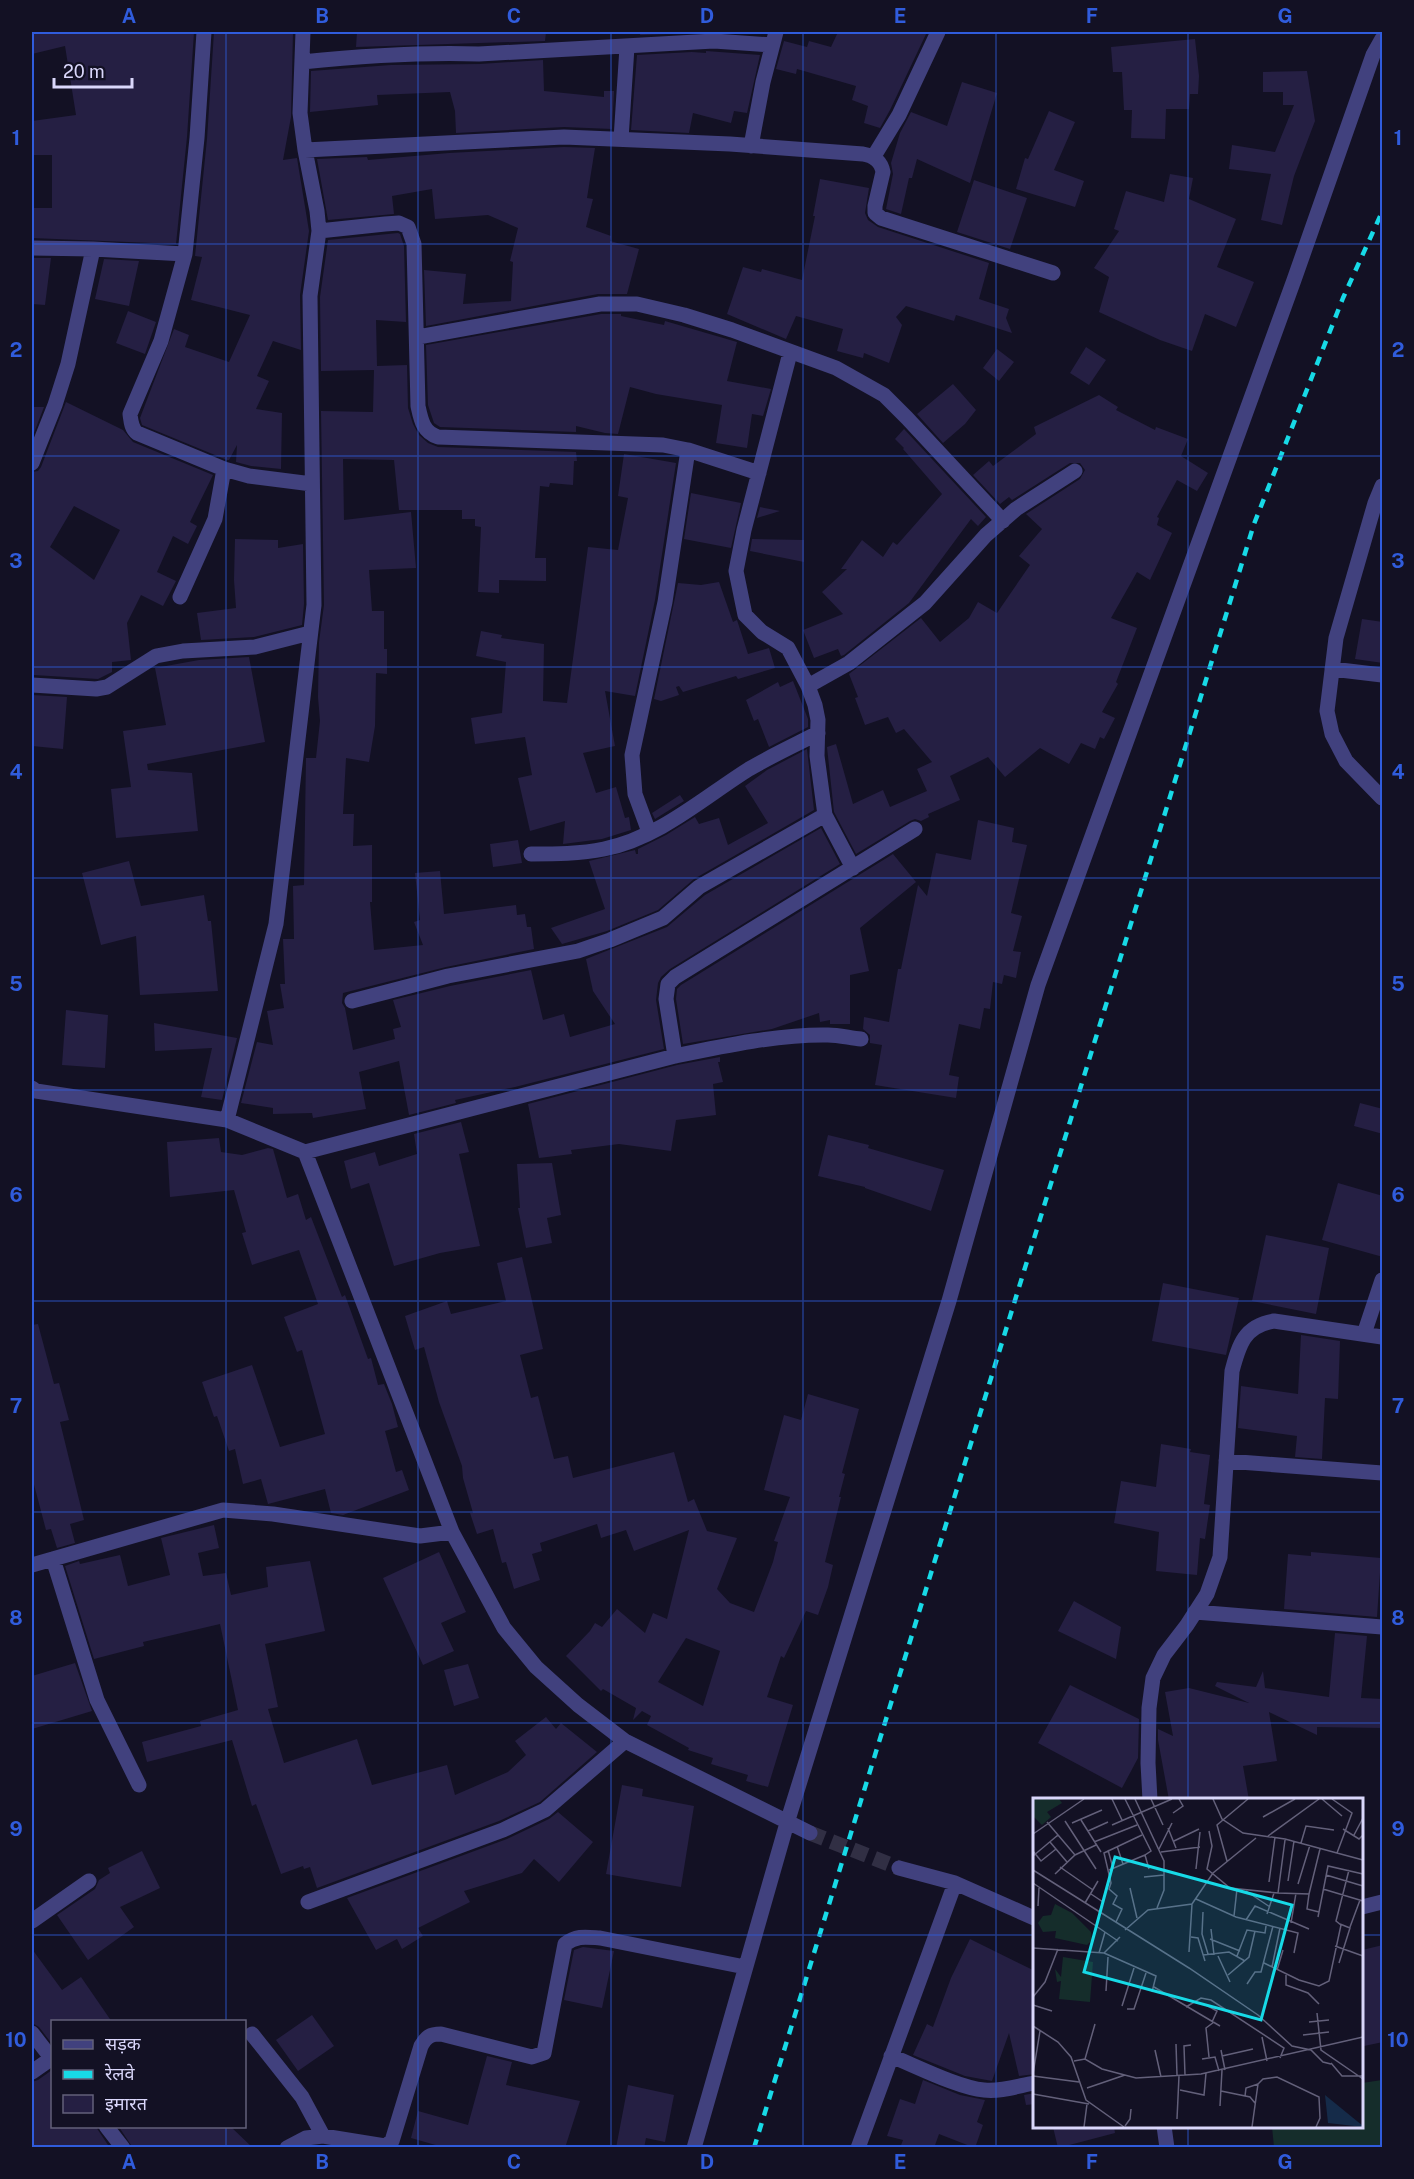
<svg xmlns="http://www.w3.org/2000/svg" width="1414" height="2179" viewBox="0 0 1414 2179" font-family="'Public Sans','Noto Sans Devanagari',sans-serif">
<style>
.green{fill:#152d2b}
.building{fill:#251f43;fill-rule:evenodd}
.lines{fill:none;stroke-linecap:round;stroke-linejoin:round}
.minor-tunnel{stroke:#312f44;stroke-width:15;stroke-dasharray:15 8;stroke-linecap:butt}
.minor{stroke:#41417e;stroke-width:15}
.rail{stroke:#17dae7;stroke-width:4.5;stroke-dasharray:9 8;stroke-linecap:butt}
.grid{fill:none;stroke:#305cdc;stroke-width:1.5;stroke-opacity:0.55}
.inset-road{fill:none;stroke:#63607a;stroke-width:1.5}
.view{fill:#17dae7;fill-opacity:0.15;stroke:#17dae7;stroke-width:3}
.inset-edge{fill:none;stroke:#dad7fb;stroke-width:3}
.neatline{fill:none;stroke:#305cdc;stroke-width:2}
.grid-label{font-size:20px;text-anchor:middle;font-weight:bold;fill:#305cdc}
</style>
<rect width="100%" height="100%" fill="#131124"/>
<path class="green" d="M1382,2080v67h-108l-2,-20 90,-1v-43z"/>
<path class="building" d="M32,32h162l-7,105 -11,107 -144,-6v-30h20v-53h-20v-34l44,-6 -11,-69 -33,8z
M214,32h79l-2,85 -8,43 14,-2 12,73 -9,64 1,55 -28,-9 -16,35 12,5 -13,28 26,4 -1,56 -30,-3 -15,-4 1,-17 -8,15h-2l-85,-35 -2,-7 34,-89 15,6 -4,12 44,15 21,-47 -59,-15 11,-43 -7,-1 12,-117z
M357,32h189l-1,9 -189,6z
M641,32h27l-1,2 -27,1z
M838,32h89l-37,78 -10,18 -16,-5 4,-17 -16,-6 4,-14 -59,-17 -1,5 -20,-5 8,-28 23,6 2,-6 22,6z
M1195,39l4,37 -1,18h-8l-1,15h-23l-1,30 -34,-1 1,-28h-8l-2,-38h-9l-2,-25z
M706,51l54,4 -13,58 -13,-2 -3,12 -38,-10 -4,20 -58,-3 6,-75 55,-3 14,1z
M543,60l1,31 60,6v-6h10l-2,38 -48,-2 -108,6 -1,-22 -5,-19 -73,3 1,10 -68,7 1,-41 80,-6 89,-1z
M1307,71l8,50 -21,55 -12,49 -21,-5 10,-46 -42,-5 3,-24 43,7 19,-47h-11v-13h-20v-20z
M962,82l35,11 -27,90 -53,-24 -5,19h-3l-8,36 -15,-5 7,-35 -2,-11 9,-30 11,-21 36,14z
M1049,111l26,11 -21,48 30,11 -9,26 -59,-18 9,-31 3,1z
M564,147l31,1 -8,50 6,1 -7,28 25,9 -1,5 29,8 -12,45h-29l-172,32 -2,-56 42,4 -3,30 48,-3 2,-39 -3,-1 8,-33 -30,-13 -53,4 -3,-30 -40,7 2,18 -66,6 -11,-61 50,-2 1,3 81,-7z
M1170,174l23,4 -4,21 47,20 -19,48 37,15 -18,45 -31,-13 -13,37 -32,-11 -61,-28 10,-35 -15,-9 25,-37 -5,-2 12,-38 38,11z
M820,179l49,9 -4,25 3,7 10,7 111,36 -10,36 30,10 -3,9 6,15 -56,-18 -2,6 -48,-15 -10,11 6,8 -13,38 -25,-10 -1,5 -26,-7 6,-22 -47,-13 -10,23 -59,-25 16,-47 18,5 1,-3 40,11 13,-64h-2z
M974,180l53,18 -17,51 -53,-17z
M398,233l2,1 4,12 2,76 -30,-2 1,46 30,-1 1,43 5,16 6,11 9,8 10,4 138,5 1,9h-3l-1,24 -23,-2 -1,4 -9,-1 -5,72h11v23l-47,-1v13l-21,-1 3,-65 -6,-1v-7h-13v-9h-63l-5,-50 -51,-1 1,61 67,-8 5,56 -47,2 3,41h12v38h3v25l-11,-1 -1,53 -6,36 -23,-4 -3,56h11l-1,32 19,-1v57h-2l4,48 49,-5 -9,-23 6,-2 -5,-47 25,-2 4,43 72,-9 1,10 8,-1 2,13h4l3,22 -88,18 -103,26 -1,10 3,5 8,42 42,-11 -2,-10 8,-2 -8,-27 57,-14 81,-16 12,50 21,-6 6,23 45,-13 -22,-33 -7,-32 81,-32 38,-32 116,-67 19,36 -170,105 -9,8 -3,6 -2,17 8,49 -149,38 -60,13 1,3 -47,12 -10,-54 -40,11 7,37 -53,9 -1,-5 -39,1v-6l-32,-5 16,-61 16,3 -6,-34 17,-3 -4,-24h5l-2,-45h11l-1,-53 11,-1 2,-127h10l4,-37 -2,-24 1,-55 5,-37 -3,-194 52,1 1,-42 -53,1 -1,-74 8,-57z
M32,258h19l-6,47 -13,-1z
M104,259l35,2 -10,45 -34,-7z
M128,311l28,11 -11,32 -29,-11z
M601,314h20v2l43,9 1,-4 72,21 -10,39 44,8 -8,27 -11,-2 -5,34 -31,-5 6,-38 -66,-11 -26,-7 -12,47 -13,-1 -29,-7v6l-136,-5 -6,-4 -6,-18 -2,-60z
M1086,347l20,13 -17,25 -19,-12z
M997,349l17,13 -15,19 -16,-13z
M953,384l23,26 -11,14 -22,19 -26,-29z
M1099,395l19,12 -2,3 39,20 1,-3 32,12 -7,17 27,17 -11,18 -20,-11 -20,37 2,1 -2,7 15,8 -22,47 -13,-8 -26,46 26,10 -21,54 2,2 -16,28 13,6 -11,21 -4,-2 -5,12 -14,-6 -12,21 -29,-16 -35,29 -17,-20 -38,19 10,24 -32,14 1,3 -8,4 -6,-2 -5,2 -54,33 -22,-42 -7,-65 9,-3 17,60 30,-14 7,17 37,-16 -10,-22 15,-7 -28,-33 -8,4 -8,-16 -23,8 -10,-27 3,-1 -9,-23 72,-56 19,24 29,-24 9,-16 19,11 33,-48 -11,-9 23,-27 -16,-15 54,-35 5,-9 -5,-7h-10l-58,37 -3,-3 -9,7 -27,-29 16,-14 4,5 43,-32 -2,-7z
M66,402l57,28 10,12 80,33 -23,47 7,4 -9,18 -15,-8 -16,36 19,9 -13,25 -22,-11 -14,28 4,37 -19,2v10l-14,7 -64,-4v-13l-2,-1v-189l6,-1 3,-4zM74,506l46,24 -26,50 -44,-33z
M32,407h12l-12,31z
M904,429l82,88 -8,9 -7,-7 -62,84 -65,52 -3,1 -3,-7 -24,9 -11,-28 40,-16 -21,-22 25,-23h-6l21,-29 21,17 10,-15 4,3 45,-51 -39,-45 1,-1 -9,-9z
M624,454l52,9 -21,137 -20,96 -30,-5 10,55 -32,7 13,40 20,-6 9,31 4,-1 2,13 -29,9 -39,5 2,-23 -35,10 -12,-53 14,-3 -7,-38 -50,7 -4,-26 31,-5 4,-51 -30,-6 5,-25 21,4 -1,3 43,6 -1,57 24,2 21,-156 30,3 10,-52 -10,-2z
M691,493l50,10 -10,45 -47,-9z
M760,507l20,4 -23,7z
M235,539l43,1v8l25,-4 1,60 -2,21 -48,12 -53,3 -4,-27 39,-5 -2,-28z
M752,539l52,1v22l-54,-11z
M719,582l14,40 4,-2 11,34 21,-6 6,20 -37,11 -2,-3 -53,16 -4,-6 -3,1 3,8 -18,6 -7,-2 24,-116 23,2z
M1362,619l21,3v41l-28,-4z
M249,657l16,85 -118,22 1,6 44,3 6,58 -82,7 -5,-49 20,-2 -8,-56 43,-6 -11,-57 44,-8z
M793,681l15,38v8l-39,20 -11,-28 -4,2 -8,-21 32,-18 2,5z
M32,695l35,2 -4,52 -31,-3z
M807,749l7,61 -120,69 -36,31 -51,21 -45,13 -11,-16 54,-19 -16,-48 46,-11 1,4h2v-5l28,-14 29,-18 4,7 20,-6 9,27 40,-22 -23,-37 22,-16z
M680,795l4,6 -29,18 -3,-6z
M978,820l36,8 -2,14 15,3 -16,68 11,3 -9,35 8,1 -5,26 -12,-3 -2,9 -9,-2 -3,27 -6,-1 -4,21 -21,-5 -10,51 10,2 -3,21 -81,-13 7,-40 -12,-2v-8l-7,-6 1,-12 25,5 9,-53h3l17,-84 9,11 9,-43 35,7z
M518,840l4,23 -29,4 -3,-23z
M893,854l23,28 -56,46 9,43 -19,4v49h-20v-4l-10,2 -1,-9 -47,16 -89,15 -7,-45 1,-10 4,-4z
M129,861l12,45 63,-11 4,26h3l7,70 -78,4 -4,-59 -35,9 -19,-72z
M66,1010l42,5 -3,53 -43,-3z
M154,1023l83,15 -15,62 -21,-3 11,-49 -57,3z
M720,1057v5h-2l5,20 -10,2 3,31 -40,5 -5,31 -52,-7 -48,6 1,4 -33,4 -11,-54 149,-39z
M1360,1103l23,6v25l-29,-8z
M461,1122l8,30 -10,2 21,92 -40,7 -46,13 -25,-83 -18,6 -7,-28 31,-9 4,14 38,-12 -3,-20z
M828,1135l41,10 -1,3 76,22 -13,41 -66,-23v-1l-47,-11z
M219,1138l2,14 21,3 26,-7 5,1 14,49 11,-4 8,26 5,-3 31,80 3,-2 23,64 3,-1 7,27 6,-1 8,20 6,23 -13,4 11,41 6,-2 7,20 -66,25 -12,-2 -6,-24 -57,15 -7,-25 -18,5 -8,-35 -6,2 -12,-35 -3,1 -12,-35 50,-17 28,82 45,-13 -23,-84 -5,2 -13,-35 34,-13 -19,-54 -47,15 -10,-32 4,-1 -12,-42 -64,7 -3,-55z
M552,1163l9,52 -14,3 5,25 -26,5 -8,-40h2l-3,-44z
M1338,1183l45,13v61l-61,-17z
M1266,1235l63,13 -13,66 -64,-13z
M522,1257l21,92 -23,6 11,43 7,-2 16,63 14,-3 5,22 101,-26 14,50 6,-3 13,32 30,7 -20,51 13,14 24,9 19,-50 5,-20 -4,-1 16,-44 -26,-7 20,-75 17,5 7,-26 51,15 -17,64 3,1 -6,23h2l-16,65 8,3 -5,22 -10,28 -12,-4 -22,47 -3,-2 -14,41 26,8 -25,82 -22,-6 2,-6 -37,-11 2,-6 -25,-8 1,-2 -42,-23 4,-9 -9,-5 -9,9 3,-12 -33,-19 -2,2 -35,-35 24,-25 5,-8 7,4 15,-18 28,24 8,-20 14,6 22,-89 -55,21 -8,-21 -25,8 -4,-14 -57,19 2,8 -10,3 8,26 -26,9 -8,-27 -4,1 -9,-34 -16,5 -7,-21h3l-10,-35 -1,-12 -23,-64 -15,-55 -9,3 -10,-34 42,-15 4,13 55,-13 -9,-38zM686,1638l34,13 -17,55 -45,-24z
M1163,1283l76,15 -13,57 -74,-14z
M38,1324l16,60 5,-1 10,37 -9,2 24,98 -14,4 5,19 -18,5 -6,-19 -5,1 -14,-53v-152z
M1301,1335l39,6 -2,58 -13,-1 -3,61 -27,-2 2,-21 -59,-8 3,-42 57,8z
M1161,1444l30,5 -1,3 20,3 -6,49 6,1 -5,34 -5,-1 -3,37 -41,-4 3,-39 -45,-9 7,-42 35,6z
M214,1525l5,23 -21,5 5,23 23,-3 5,22 37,-8 -2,-20 44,-6 15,70 -60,13 13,63 -10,2 16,54 73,-24 15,46 75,-20 8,30 53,-23 18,-17 -11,-14 31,-24 10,12 5,-6 36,29 -57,50 -41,19 -182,67 -7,-21 -6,2 -1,-3 -22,8 -25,-70 -4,2 -20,-66 -85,22 -5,-20 59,-16 -1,-5 38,-11 -18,-86 -77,18 1,4 -50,13 -29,-93 14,-5 1,3 40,-9 8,31 42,-11 -9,-37z
M439,1552l27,60 -25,11 13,28 -31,14 -40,-87z
M1311,1552l70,6 -4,59 -93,-8 4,-55 23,2z
M1074,1601l47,26 -5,32 -58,-28z
M1335,1633l32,3 -6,62 22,1v29l-66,-1v8l-48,-23 8,49 -34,5 6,34h-80l-11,-60v-11l15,7 -8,-44 24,-4 60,15 -34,-17 2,-4 39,5 7,-16 2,17 64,9z
M75,1663l17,48 -60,18v-53z
M468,1664l11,34 -25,8 -10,-36z
M1070,1685l69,34 -1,39 -16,30 -84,-45z
M622,1785l21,4 -1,7 52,10 -13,81 -75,-13z
M558,1812l35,30 -34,40 -25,-23 -12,14 -58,18 6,11 -52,26 5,8 -21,13 -5,-10 -21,11 -29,-52 160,-59 42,-20z
M142,1851l18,37 -40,19 14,20 -46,33 -31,-45 38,-26 4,-9 11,-7 -2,-5z
M970,1939l65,32v103l-16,2 -10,-43 -17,48 -27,-5 -52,-21 14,-31 6,3 18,-49z
M1383,1945v97l-19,4 -2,-11v-85z
M583,1947l31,4 -12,57 -38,-8 10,-50z
M32,1949l30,41 19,-13 31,45h-60v22l-13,-17 -7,-4z
M312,2015l22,31 -36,25 -22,-31z
M487,2056l25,6 -6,23 74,16 -15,47h-119l-35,-10 7,-27 50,14z
M52,2070v57h44l14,21h-78v-66l6,-2z
M923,2080l37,15 25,5 -8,22 6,3 -8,23 -36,-14 -5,14h-34l3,-8 -16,-4 13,-37 15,5z
M628,2085l46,10 -9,47 -19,-4 -2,10h-28z
M1035,2093v11l-9,1 -2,-10z
M119,2127h112l22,21h-120z
M1053,2127h61l1,6 -57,15z"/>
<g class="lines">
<path class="minor-tunnel" d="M810,1833l89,35"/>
<path class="minor" d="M204,32l-7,106 -12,116 -24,87 -31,73c1,7 1,14 7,19l87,36 25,7 63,8
M302,62c59,-6 118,-10 177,-8l235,-13 58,4
M621,139l6,-92
M751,146l12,-64 13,-50
M305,150l259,-13 166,7 133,10c10,2 18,6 20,18l-8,34v7l6,5 172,55
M874,156l25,-41 39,-83
M319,231l66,-7 14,-1 9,4 6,17 4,162c3,14 5,26 20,31l225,8 25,5 71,23
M32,248l61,1 92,5
M418,337l182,-33h37l47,11 48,15 104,38 48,27 23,23 96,103
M790,353l-46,177 -8,41 9,44 17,17 26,16 20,38 7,19 3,15 -1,36 8,59 28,53
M32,463l23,-58 13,-41 25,-115
M1382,486l-7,17 -39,135 -9,73 5,23 14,27 36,37
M180,597l35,-78 9,-50
M1332,669l50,6
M32,685l64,4 11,-2 49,-31 27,-5 72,-4 55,-14
M808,686l41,-23 76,-60 61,-68 30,-26 59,-38
M649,832l-14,-38 -3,-39 33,-153 23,-152
M531,854c24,0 49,0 73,-5 55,-11 99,-51 145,-80 22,-13 46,-24 69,-36
M352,1001l96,-25 130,-25 32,-11 53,-22 36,-31 126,-72
M675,1056l-9,-57 2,-15 7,-7 240,-148
M32,1088l4,3 191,29 78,32 147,380 52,96 32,39 42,38 47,36 185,92
M227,1120l49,-196 38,-319 -4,-309 9,-65 -2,-20 -12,-61 -5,-37 3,-81
M305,1152l370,-96c48,-10 105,-22 153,-21 11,0 22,3 33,4
M1364,1334l18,-54
M1226,1461l156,12
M53,1559l44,141 42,85
M32,1565l191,-55 50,4 147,22 32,-4
M1195,1612l187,15
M1150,1800l-2,-37 1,-55 4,-30 11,-23 23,-30 20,-31 13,-37 12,-186c7,-26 12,-45 42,-50l108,16
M899,1868l56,15 79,35
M308,1902l195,-72 42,-20 80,-69
M1362,1907l20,-5
M32,1921l57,-40
M32,2033l20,26
M252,2034l50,63 21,39
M891,2056c25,10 68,32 93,34 16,2 34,-4 50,-7
M32,2072l20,-14
M106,2126l17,22
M1164,2126l3,22
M287,2148l19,-10 17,-2 62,10 7,-5 29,-95c5,-9 9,-12 20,-12l91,23 12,-4 21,-109c12,-9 21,-7 35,-6l145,29
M694,2148l93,-325 162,-522 89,-316 256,-705 79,-225 9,-16
M858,2148l97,-265"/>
<path class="rail" d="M754,2148l500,-1624 89,-226 39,-86"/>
</g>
<path class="grid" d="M226,32v1990M418,32v2116M611,32v2116M803,32v2116M996,32v2116M1188,32v1768M32,244h1350M32,456h1350M32,667h1350M32,878h1350M32,1090h1350M32,1301h1350M32,1512h1350M32,1723h1350M32,1935h1002M1362,1935h20M226,2126v22M1188,2126v22"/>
<g transform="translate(1033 1798)">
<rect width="330" height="330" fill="#131124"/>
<path d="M0,1h26l3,4 -15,9 4,5 -9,8 -9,-9zM22,106l17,9 19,19 1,8 -5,5 -32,-7 1,-7 -13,1 -5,-9 5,-7 8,-1zM30,159l30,5 -3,40 -31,-3 2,-18 -4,1 -2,-13 6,8z" fill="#152d2b"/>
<path d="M292,297l38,31v1l-35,-4z" fill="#152b49"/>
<path class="inset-road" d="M79,1l10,21M92,1l26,52 -6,4 4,14M102,1l29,62v29l-7,18M118,1l12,26M180,1l9,20 21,14 42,6 78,21M289,1l20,17M299,1l20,14 -15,40M140,15l10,-7 -4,-7M230,19l32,-18M48,22l20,32M32,23l31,48M14,24l28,33M39,25l30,-13M79,27l60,-26M135,30l8,20M310,31l16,10 4,-4M55,33l20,-9M176,33l3,15 -5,23 23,19 48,5M0,36l51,-35M321,37l9,-17M235,38l51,-37M252,42l-7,53 31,1 -2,15 12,3M141,43l25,-12M17,44l17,20M61,44l43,-17M268,45l5,-17 28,4M84,48l6,18M126,51l13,-26M75,52l5,18M0,53l8,10 15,-12M128,54l39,-5M0,58l25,-21M194,63l-10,-36 31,-26M27,69l33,23M163,71l4,-37M0,72l156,98 69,47 34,31 19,4 12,12 8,2M76,72l36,-15M22,76l20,-19 21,-10M293,77l37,11M111,79l20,-2M255,83l6,-40M236,84l6,-45M0,85l85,58M265,86l12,-39M97,90l7,30M290,91l40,12M213,93l24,16M58,96l12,8 -4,11M276,96l11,-45M163,101l40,18 62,16 -4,20M52,105l13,-22M5,108l1,-18M170,114l-1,22 6,20M234,116l7,-21M201,118l3,-27M285,119l10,-51 35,8M213,122l9,-14 54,23M83,124l6,-13 -9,-5 4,-8 -8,-7 2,-6 -7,-30 38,-18M258,125l5,-30M317,129l10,-27M178,131l3,26M92,132l23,-20 44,-6 21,-31 43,-35M158,139l7,1 7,23M177,141l30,12M302,148l28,10M0,150l71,5 16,-16M156,154l3,-48M66,155l6,-21M71,155l52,23 -4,16M170,157l26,-3 16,9M185,158l12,26M204,158l10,-26 18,3 1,-7M231,165l35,17 20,6 10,-5 12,-56 -5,-4 13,-51M306,165l11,-35 -10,-4M239,169l8,-39M244,172l6,-20M195,177l21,-18 6,-26M253,177v10l22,8 11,11M214,186l8,-12h6l12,-46M121,189l66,39M73,193l2,-34M0,199l12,-15 13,-33M0,207l19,6M173,207l11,6 -5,11M89,208l12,-38M153,209l15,-9 10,2 73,48 -4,10M94,211h7l12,-36M284,215l4,37 42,29M276,224l20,-2M0,228l25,16 13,15 15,43 38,27M270,237l26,-3M229,239l5,24M143,246l1,31M122,252l6,27M188,252l4,20M189,258l31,-7M176,259l-3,-29 8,-6M52,261l10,-35M169,261l13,-2 4,14M41,263l11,-2 17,10 34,9 65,-4 162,-37M298,265l11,13h21M0,276l7,-43M152,277l-1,-29 7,-1M0,278l46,6M54,290l38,-13M147,292l24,5 2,-22M188,293l29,6 5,6M0,296l56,10M212,298l1,-8 12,-4M187,308l2,-36M144,321l2,-43M92,328l5,-7 1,-10M51,329l3,-23M219,329l6,-43 5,-5 14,-2 42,20 1,21 -4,9"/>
<path class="view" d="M82,59l177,48 -31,115 -177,-48z"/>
<rect width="330" height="330" class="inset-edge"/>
</g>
<rect width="1414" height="2179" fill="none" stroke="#131124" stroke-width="66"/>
<rect x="51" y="2020" width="195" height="108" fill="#131124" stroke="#63607a" stroke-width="1.5"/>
<rect x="63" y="2040" width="30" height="9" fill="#41417e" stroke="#63607a" stroke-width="1.5"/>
<text x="105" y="2050" font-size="18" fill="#dad7fb">सड़क</text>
<rect x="63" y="2070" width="30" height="9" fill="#17dae7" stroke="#63607a" stroke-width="1.5"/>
<text x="105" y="2080" font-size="18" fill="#dad7fb">रेलवे</text>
<rect x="63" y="2095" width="30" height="18" fill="#251f43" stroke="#63607a" stroke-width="1.5"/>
<text x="105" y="2110" font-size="18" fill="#dad7fb">इमारत</text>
<path d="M54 78v9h78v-9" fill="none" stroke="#dad7fb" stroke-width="3"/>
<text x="63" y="78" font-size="18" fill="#dad7fb" stroke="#131124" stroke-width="4.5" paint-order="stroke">20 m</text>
<rect x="33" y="33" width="1348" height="2113" class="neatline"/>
<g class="grid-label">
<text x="129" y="23">A</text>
<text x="322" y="23">B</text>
<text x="514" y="23">C</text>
<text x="707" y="23">D</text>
<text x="900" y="23">E</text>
<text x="1092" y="23">F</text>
<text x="1285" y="23">G</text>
<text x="16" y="145">1</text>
<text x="1398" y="145">1</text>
<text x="16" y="357">2</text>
<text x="1398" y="357">2</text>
<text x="16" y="568">3</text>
<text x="1398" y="568">3</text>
<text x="16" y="779">4</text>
<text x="1398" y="779">4</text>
<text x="16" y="991">5</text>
<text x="1398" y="991">5</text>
<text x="16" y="1202">6</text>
<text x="1398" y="1202">6</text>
<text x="16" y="1413">7</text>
<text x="1398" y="1413">7</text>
<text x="16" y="1625">8</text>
<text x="1398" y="1625">8</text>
<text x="16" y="1836">9</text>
<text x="1398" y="1836">9</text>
<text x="16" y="2047">10</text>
<text x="1398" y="2047">10</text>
<text x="129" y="2169">A</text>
<text x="322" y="2169">B</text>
<text x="514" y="2169">C</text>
<text x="707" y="2169">D</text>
<text x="900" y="2169">E</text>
<text x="1092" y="2169">F</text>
<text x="1285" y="2169">G</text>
</g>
</svg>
